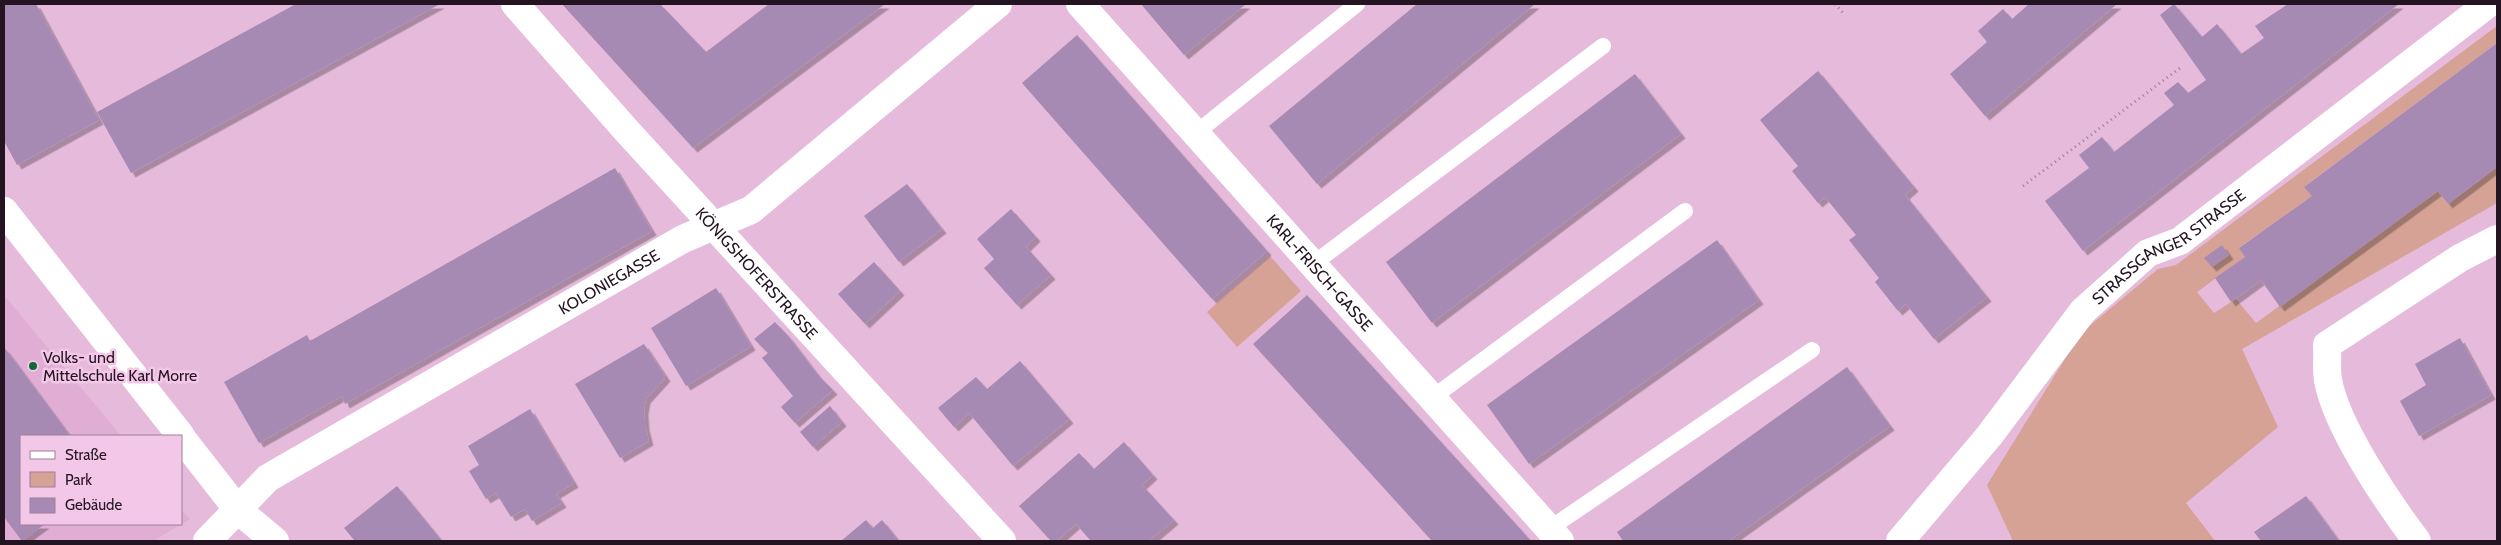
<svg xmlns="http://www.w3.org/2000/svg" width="2501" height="545" viewBox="0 0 2501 545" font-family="Cabin,sans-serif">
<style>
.built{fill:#e0aed4}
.green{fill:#d5a295}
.building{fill:#a68ab3;filter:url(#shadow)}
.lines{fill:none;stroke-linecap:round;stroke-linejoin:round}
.path{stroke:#9d7b95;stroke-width:3;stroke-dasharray:1 4;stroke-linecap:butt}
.service{stroke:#fff;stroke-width:16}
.minor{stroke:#fff;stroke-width:28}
.poi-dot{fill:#0f693b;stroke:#f3c7e8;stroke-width:2}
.labels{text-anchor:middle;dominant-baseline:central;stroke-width:5;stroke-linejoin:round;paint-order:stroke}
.street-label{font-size:16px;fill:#241421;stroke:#f3c7e8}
.poi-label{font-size:16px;fill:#241421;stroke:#f3c7e8;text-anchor:start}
</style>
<defs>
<filter id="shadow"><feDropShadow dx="4.5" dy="4.5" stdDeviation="0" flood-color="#0004"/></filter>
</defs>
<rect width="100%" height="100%" fill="#e6badb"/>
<path class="built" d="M4,295l117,141h-100v88h160v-15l9,10 -37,22h-149z"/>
<path class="green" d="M2497,26v17l-192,143 7,10 -72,51 5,10 -48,35 17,21 22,-14 20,24 182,-132 10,13 49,-37v36l-255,146 36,78 -92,76 29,38h-202l-26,-56 94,-152 77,-64 18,-4z
M1270,256l31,35 -64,56 -30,-35z"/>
<path class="building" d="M4,4h32l63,116 -82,45 -13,-24z
M296,4h144l-309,169 -34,-61z
M562,4h98l46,48 63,-48h116l-192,144z
M1141,4h105l-62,51z
M1417,4h118l-218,180 -48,-58z
M2029,4h88l-132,112 -35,-42 37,-32 -9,-11 25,-22 9,10z
M2174,4l28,33 15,-13 24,30 23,-16 -9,-12 33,-22h111l-316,247 -38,-50 44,-33 -10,-13 23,-18 12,15 60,-47 -10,-12 14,-11 10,11 18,-13 -46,-65z
M1077,35l190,216 -55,48 -190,-216z
M2497,43v124l-49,37 -10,-13 -158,116 -19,-27 -30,22 -16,-24 30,-21 -6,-9 73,-52 -8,-9z
M1818,71l96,116 -9,8 82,102 -53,42 -28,-35 -8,7 -23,-29 4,-4 -30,-38 7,-5 -31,-38 -7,6 -26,-32 6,-5 -38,-46z
M1635,74l46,60 -249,189 -46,-61z
M615,168l37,63 -307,173 -3,-8 -83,47 -35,-61 83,-47 3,6z
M907,184l35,45 -43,33 -35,-46z
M1011,209l25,28 -10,10 25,28 -34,30 -33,-37 10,-9 -17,-20z
M1717,240l42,60 -230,164 -42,-59z
M2222,245l7,10 -17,12 -8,-9z
M874,262l26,29 -35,33 -27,-30z
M716,288l35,58 -65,40 -35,-58z
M1307,295l93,102 131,144h-99l-179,-197z
M775,322l14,15 29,38 15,15 -38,33 -14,-16 12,-11 -31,-38 6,-5 -14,-14z
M2460,338l31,57 -72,41 -19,-35 26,-16 -11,-21z
M644,344l22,33 -20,22 -2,11 1,16 4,15 -29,17 -45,-74z
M4,347l66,89h-49v88h24l-23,17 -18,-24z
M1020,361l49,58 -56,47 -44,-53 -15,14 -16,-19 38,-31 11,12z
M1847,367l43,59 -161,115h-106l-6,-9z
M830,406l12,16 -29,25 -13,-15z
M530,409l44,74 -18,11 6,9 -30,18 -7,-12 -14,8 -15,-24 -10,6 -17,-28 10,-6 -11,-19z
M1124,442l29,33 -11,10 32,35 -25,21h-58l-15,-17 -19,17h-6l-32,-35 60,-53 15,16z
M397,486l45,55h-87l-11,-13z
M2306,496l33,45h-78l-7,-9z
M866,520l7,8 9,-8 17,21h-58z"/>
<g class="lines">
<path class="path" d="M1835,4l9,10
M2023,186l157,-118"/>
<path class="service" d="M1196,133l161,-129
M1313,264l290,-218
M1432,398l253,-187
M1549,529l263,-179"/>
<g class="minor">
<path id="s1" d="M515,4l111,126 376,411"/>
<path id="s2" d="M1080,4l480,537"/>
<path d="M4,211l177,225"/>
<path d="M181,437l57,73 37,31"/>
<path id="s3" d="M207,541l61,-63 415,-239 68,-29 247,-206"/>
<path id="s4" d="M1900,541l89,-105 94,-125 65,-58 32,-12 308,-237"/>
<path d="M2417,541c-29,-38 -81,-115 -89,-161 -2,-11 0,-23 -1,-35l133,-87 37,-19"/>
</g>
</g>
<circle class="poi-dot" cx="33" cy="366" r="5"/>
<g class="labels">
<g class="street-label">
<text stroke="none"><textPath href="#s4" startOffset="402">STRASSGANGER STRASSE</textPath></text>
<text stroke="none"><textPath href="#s1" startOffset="362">KÖNIGSHOFERSTRASSE</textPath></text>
<text stroke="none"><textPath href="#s2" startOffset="360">KARL-FRISCH-GASSE</textPath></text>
<text stroke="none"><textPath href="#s3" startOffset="481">KOLONIEGASSE</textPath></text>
</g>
<g class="poi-label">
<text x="43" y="357">Volks- und<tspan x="43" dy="18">Mittelschule Karl Morre</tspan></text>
</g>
</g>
<rect width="2501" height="545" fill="none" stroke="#241421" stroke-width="10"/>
<rect x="20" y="435" width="162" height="90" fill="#f3c7e8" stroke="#a07f98"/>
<rect x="30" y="451" width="25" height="8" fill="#ffffff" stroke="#a07f98"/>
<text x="65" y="460" font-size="15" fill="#241421">Straße</text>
<rect x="30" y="472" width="25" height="15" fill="#d5a295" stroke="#a07f98"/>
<text x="65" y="485" font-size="15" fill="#241421">Park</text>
<rect x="30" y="498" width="25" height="15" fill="#a68ab3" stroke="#a07f98"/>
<text x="65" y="510" font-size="15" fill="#241421">Gebäude</text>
</svg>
